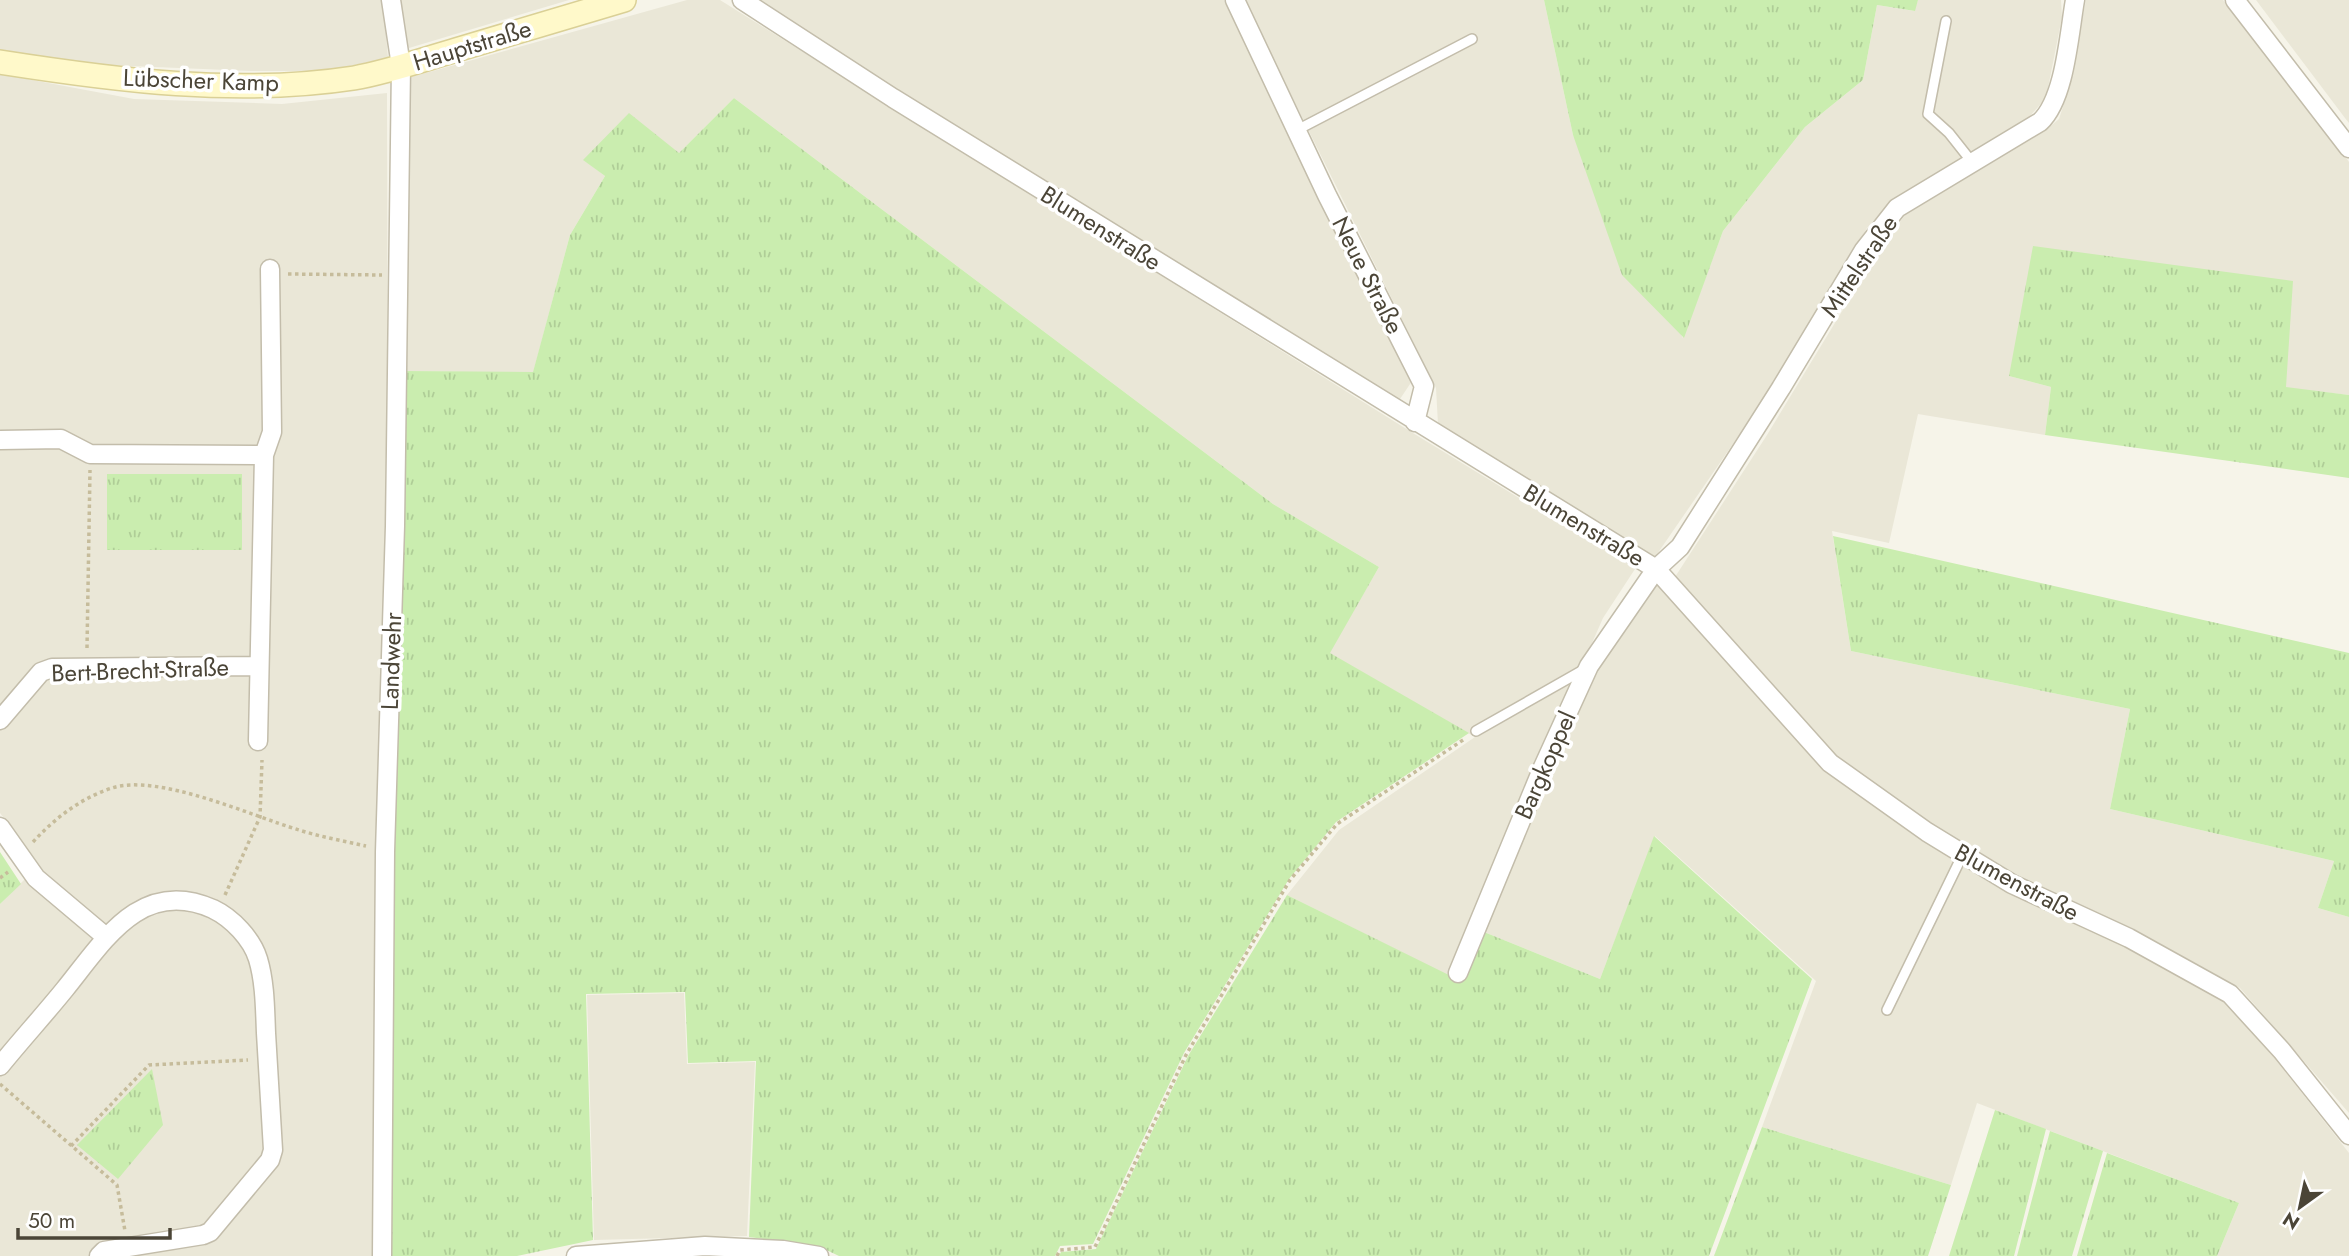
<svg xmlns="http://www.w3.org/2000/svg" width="2349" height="1256" viewBox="0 0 2349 1256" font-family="Jost,sans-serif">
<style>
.residential{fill:#eae7d7}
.grass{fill:url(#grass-tufts)}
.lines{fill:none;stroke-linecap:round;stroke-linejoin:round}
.stream{stroke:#a2caf7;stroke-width:6}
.lane-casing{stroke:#c3bdab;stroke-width:12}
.street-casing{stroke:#c3bdab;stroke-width:21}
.secondary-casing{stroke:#dad096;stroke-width:26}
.path{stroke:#c6bc9b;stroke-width:3.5;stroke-dasharray:3.5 3.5;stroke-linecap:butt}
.lane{stroke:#fff;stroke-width:9}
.street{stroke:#fff;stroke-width:18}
.secondary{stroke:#fff9ca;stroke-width:23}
.labels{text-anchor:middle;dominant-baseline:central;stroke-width:7;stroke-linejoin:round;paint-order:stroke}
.street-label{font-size:24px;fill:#4b4537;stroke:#fff}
</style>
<defs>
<pattern id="grass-tufts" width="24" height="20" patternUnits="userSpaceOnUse" patternTransform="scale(1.75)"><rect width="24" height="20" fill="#caedaf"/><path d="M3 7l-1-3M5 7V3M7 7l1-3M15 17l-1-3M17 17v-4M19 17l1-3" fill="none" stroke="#afcd97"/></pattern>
</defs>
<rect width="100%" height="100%" fill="#f6f4e9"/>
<path class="residential" d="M0,0h383l5,58 -63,13h-74l-144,-6 -107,-13z
M398,0h171l-160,48 -6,-11z
M687,0h33l688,430 227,139 -32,49 -63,143 -89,216 -164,-82 52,-65 136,-93 -146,-84 50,-86 -106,-63 -539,-406 -55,55 -95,7 21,16 -35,59 -37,138 -130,-2 5,-293z
M760,0h464l188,381 -14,21 -634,-395z
M1244,0h300l29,135 110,203 40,-107 82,-104 58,-47 14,-75 37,6 4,-11h143l1,17 -16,81 -25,28 -129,75 -25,27 -88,149 -126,183 -215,-136 -2,-36z
M2086,0h137l82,99 44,63v233l-63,-7 -277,-12 42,11 -6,48 -127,-21 -29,129 -57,-12 19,120 279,58 -20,100 224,52 -16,47 31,9v196l-109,-125 -108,-60 -116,-50 -89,-52 -95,-71 -157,-178 92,-142 114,-188 24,-32 142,-86 12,-10 9,-28z
M2256,0h93v123l-4,-5z
M0,74l134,25 148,5 105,-11 1,432 -14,731h-374v-352l39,-39 -39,-52z
M1652,578l184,199 289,166 103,56 121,154v103h-132l22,-53 -262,-100 -26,82 -189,-58 54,-146 -161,-145 -55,143 -121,-49 133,-296z
M684,993l3,71 68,-2 -8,174 -153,4 -7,-245z"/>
<path class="grass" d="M1544,0h374l-3,11 -38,-6 -14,75 -58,47 -82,104 -39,107 -62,-63 -49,-140z
M734,98l539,406 106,63 -49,86 139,80 -133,89 -47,57 -105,174 -91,191 -33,2 -5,10h-216l-21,-10 -69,-9 7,-176 -68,2 -3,-71 -99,2 7,246 -76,16h-131l17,-885 130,1 37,-137 35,-59 -22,-16 46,-47 50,40z
M2033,246l260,35 -7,106 63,8v83l-304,-43 6,-48 -42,-11z
M107,474h135v76h-135z
M1833,536l516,117v264l-31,-9 16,-47 -224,-52 20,-100 -279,-58z
M1654,836l158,143 -103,277h-650l2,-4 35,-3 92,-193 99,-161 174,86 18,-51 121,49z
M0,852l21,32 -21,20z
M152,1069l11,56 -45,54 -41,-34z
M1995,1110l51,19 -32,127h-65z
M1762,1127l189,58 -23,71h-214z
M2050,1131l53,20 -31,105h-55z
M2107,1153l132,50 -22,53h-140z"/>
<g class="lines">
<path class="stream" d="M700,1256h21"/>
<g class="lane-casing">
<path id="lane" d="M1946,21l-18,93 21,19 23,29
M1297,130l175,-91
M1476,731l109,-62
M1887,1010l76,-156"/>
</g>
<g class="street-casing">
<path id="street" d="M742,0l151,98 763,471 174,194 97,69 85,52 117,54 101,56 52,57 67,84
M1235,0l92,195 97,191 -9,36
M2235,0l114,148
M0,440l61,-1 29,15 174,1
M0,720l41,-48 11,-4 206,-2
M258,741l6,-286 8,-23 -2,-163
M0,827l36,51 70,59
M1458,973l85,-206 46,-101 67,-97 24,-22 101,-159 83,-138 33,-42 143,-86c25,-23 29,-88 35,-122
M0,1066c21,-26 44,-51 65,-77 39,-48 76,-112 148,-80 19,9 39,30 45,50 7,23 7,50 8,74 2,39 5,78 7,117l-3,10 -60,72 -7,3 -99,16 -5,5
M382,1256l3,-404 10,-326 6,-460 -10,-66
M576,1256l129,-10 78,4 36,6"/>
</g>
<g class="secondary-casing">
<path id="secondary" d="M0,62c115,18 237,34 354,16 34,-6 68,-18 102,-28 56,-17 112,-33 168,-50"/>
</g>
<path class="path" d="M288,274l94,1
M87,648l3,-178
M33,842c22,-24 48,-44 79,-54 46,-15 140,28 187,42 22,7 45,11 67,16
M0,878l8,-6
M225,895l35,-78 2,-57
M0,1084l117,101 8,46
M71,1146l78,-81 99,-5
M1057,1256l3,-6 35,-3 91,-192 104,-175 47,-56 129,-86"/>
<use href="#lane" class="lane"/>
<use href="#street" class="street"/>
<use href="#secondary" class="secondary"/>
</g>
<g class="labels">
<g class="street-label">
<text transform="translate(472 45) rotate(-17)">Hauptstraße</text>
<text transform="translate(201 80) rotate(2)">Lübscher Kamp</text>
<text transform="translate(1101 228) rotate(32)">Blumenstraße</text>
<text transform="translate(1859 266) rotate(-56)">Mittelstraße</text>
<text transform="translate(1368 275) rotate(63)">Neue Straße</text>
<text transform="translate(1584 525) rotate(31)">Blumenstraße</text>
<text transform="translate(391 661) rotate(-88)">Landwehr</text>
<text transform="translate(140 670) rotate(-2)">Bert-Brecht-Straße</text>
<text transform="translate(1545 765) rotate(-66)">Bargkoppel</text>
<text transform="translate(2017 882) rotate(28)">Blumenstraße</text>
</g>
</g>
<g transform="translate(2300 1207) rotate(213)" stroke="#ffffff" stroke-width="5" paint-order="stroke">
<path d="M0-5L12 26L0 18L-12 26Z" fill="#4b4537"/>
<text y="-10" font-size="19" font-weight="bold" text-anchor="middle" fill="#4b4537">N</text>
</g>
<path d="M18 1228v10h152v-10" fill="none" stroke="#4b4537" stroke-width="3.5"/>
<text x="28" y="1228" font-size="21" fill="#4b4537" stroke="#ffffff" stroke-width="5" paint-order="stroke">50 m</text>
</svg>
